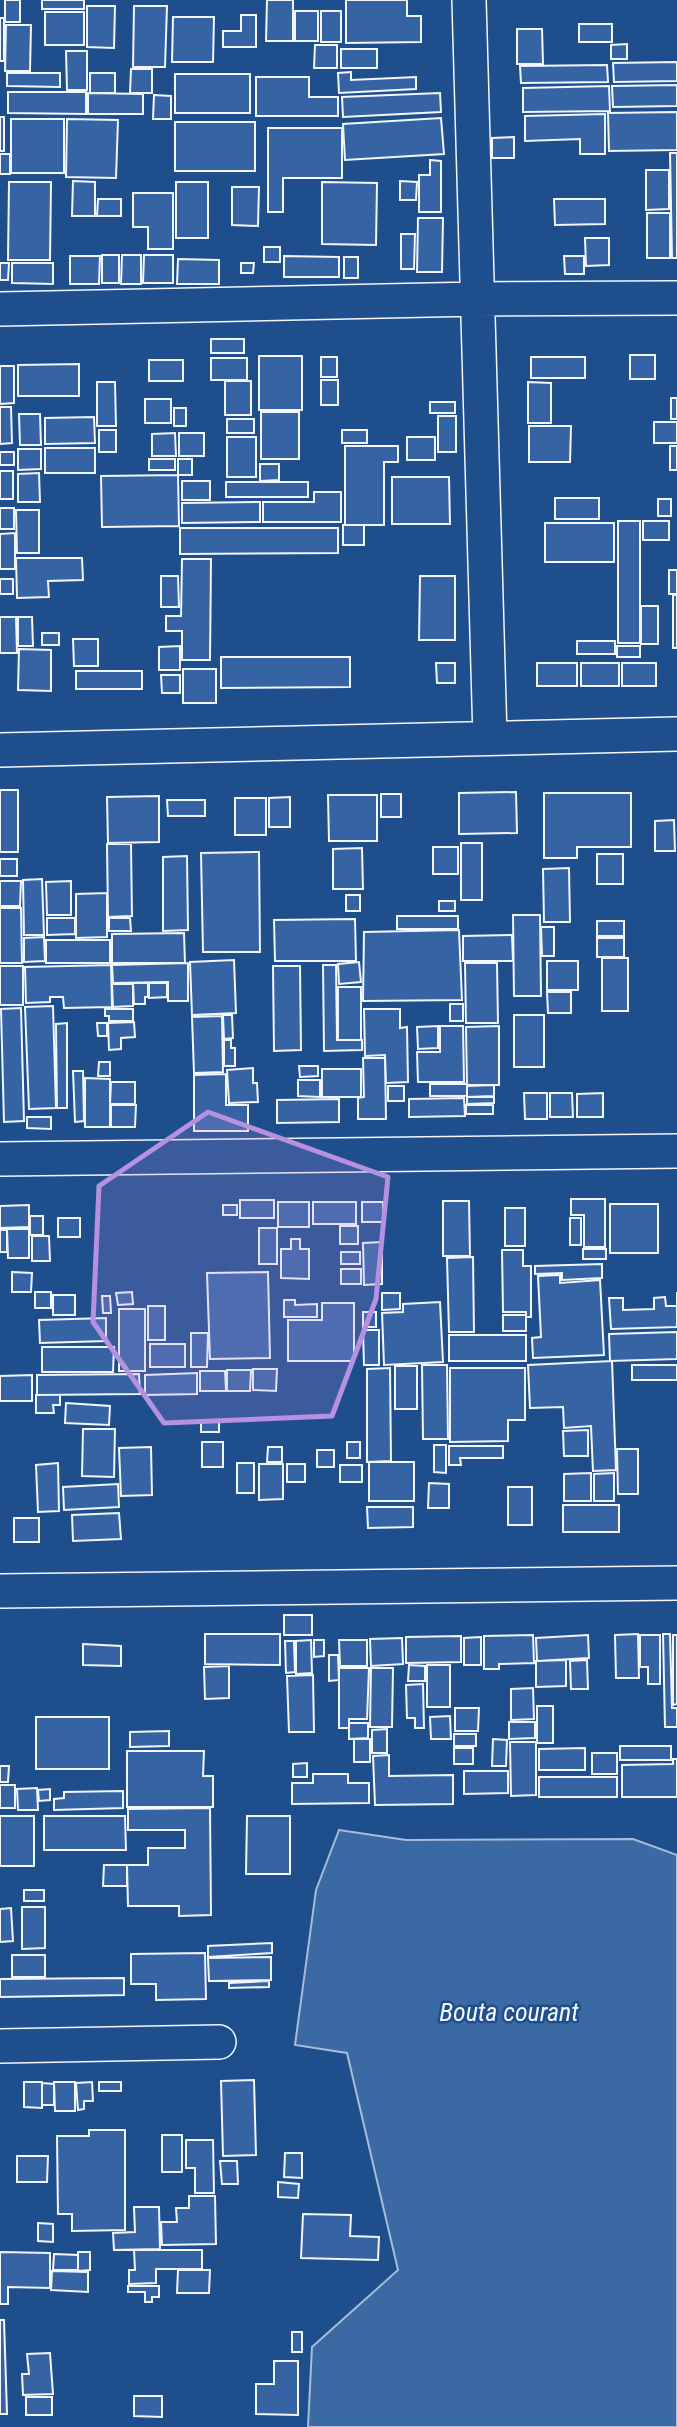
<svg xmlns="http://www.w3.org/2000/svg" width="677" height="2427" viewBox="0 0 677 2427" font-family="'Roboto Condensed',sans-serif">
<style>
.water{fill:#3b69a3;stroke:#a8bbd7;stroke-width:2}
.building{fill:#3563a3;stroke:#f2f6ff;stroke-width:2}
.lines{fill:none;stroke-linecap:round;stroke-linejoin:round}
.street-casing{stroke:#f2f6ff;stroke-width:36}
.street{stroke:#1f4e8c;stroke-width:33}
.marked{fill:#b691df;fill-opacity:0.2;stroke:#b691df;stroke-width:5;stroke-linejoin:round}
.labels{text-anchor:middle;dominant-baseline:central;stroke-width:5;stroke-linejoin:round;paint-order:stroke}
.water-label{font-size:26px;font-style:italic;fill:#f2f6ff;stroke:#1f4e8c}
</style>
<rect width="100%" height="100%" fill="#1f4e8c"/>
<path class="water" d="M339,1830l67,10 227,-1 44,16v572h-369l4,-80 86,-77 -51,-217 -52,-8 21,-155z"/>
<path class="building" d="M5,0h15v22h-15z
M42,0h42v9h-42z
M267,0h26v41h-27z
M346,0h61v16h14v26l-75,1z
M87,6h28l-1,42 -27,-1z
M134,6h33l-2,61h-32z
M295,11h23v30h-23z
M321,11h20v31h-20z
M45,12h39v33h-39z
M241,15h15v32h-33v-16h18z
M173,17h41l-1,45h-41z
M0,18h4v43h-4z
M579,24h33v18h-33z
M6,25h25l-1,46h-25z
M517,29h25l1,35h-26z
M627,44v15h-16v-14z
M315,45h22v23h-23z
M341,49h36v19h-36z
M66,51h21v39h-20z
M677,62v19l-63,1 -1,-19z
M607,65l1,17 -87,1 -1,-17z
M131,69h21v24h-22z
M351,72v8l65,-3v12l-77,4 -1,-20z
M7,73h53v14l-53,-1z
M90,73h25v20h-25z
M175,74h75v39h-75z
M256,77h53v20h29v19h-82z
M677,85v21l-64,1 -1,-21z
M609,86l1,25 -87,1v-24z
M8,92h78v22l-78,-1z
M88,93l55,1v20h-55z
M440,93l1,19 -98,5 -1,-20z
M154,95l17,1v23h-18z
M677,112v38l-68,1 -1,-38z
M605,114v40h-25v-15l-55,2v-25z
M0,117h4v34h-4z
M441,118l3,36 -99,6 -2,-36z
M11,119h53v54h-53z
M67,119l51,1 -2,58 -50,-1z
M175,122h80v49h-80z
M268,128h74v50h-59v34h-15z
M514,137v21h-22v-20z
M670,153h7v105h-5z
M0,154h10v20h-10z
M430,160l11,1v51h-22v-37h11z
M646,170h23v39l-23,1z
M73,181l22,1v34h-23z
M400,181l17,1 -1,18h-16z
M9,182h42l-1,78h-42z
M176,182h32v56h-32z
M322,182l55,1 -1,62 -54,-1z
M232,187h27l-1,39 -26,-1z
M133,193h40v56h-25v-22h-15z
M98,199h23v17h-24z
M554,199h51v25l-50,1z
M647,213h23v45h-23z
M418,218h25l-1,54h-25z
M401,234h14l-1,35h-13z
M585,238h24v27l-23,1z
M264,247h16v15h-16z
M102,255h17v28h-17z
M122,255h19v29h-20z
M144,255h29v28h-30z
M70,256h30l-1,28h-29z
M284,256l55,1v20h-55z
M564,256h20v18h-19z
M344,257h14v21h-14z
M178,259l41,1v24h-42z
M0,263h9l-1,17h-8z
M12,263h41v21l-41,-1z
M241,263h13l-1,10h-12z
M211,339h33v14h-33z
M630,355h25v24h-25z
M259,356h43v54h-43z
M321,357h16v20h-16z
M531,357h54v21h-54z
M211,358h36v22h-36z
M149,360h34v21h-34z
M79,364v32h-61v-31z
M0,366h14v37l-14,1z
M321,380h17v25h-17z
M225,381h26v34h-26z
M97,382h18l1,44h-19z
M528,382l23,1v40h-23z
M671,398h6v21h-6z
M145,399h26v24h-26z
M430,402h25v11h-25z
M0,407h11l1,36 -12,1z
M174,408h12v18h-12z
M261,412h38v47h-38z
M19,414h21l1,31h-21z
M438,416h18v36h-18z
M94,417l1,26 -50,1v-26z
M227,419h27v14h-27z
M654,422h23v21h-23z
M529,426h42l-1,36h-41z
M99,430h17v22h-17z
M342,430h25v13h-25z
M175,433l1,23h-24v-22z
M179,433h25v23h-25z
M227,437h29v40h-29z
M407,437h28v23h-28z
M345,446h53v16h-14v63h-39z
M670,446h7v24h-7z
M45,448h50v25h-50z
M18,449h23v20l-23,1z
M0,452h14v13h-14z
M149,459h26v11h-26z
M178,459h14v16h-14z
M260,464h19v16l-19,1z
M0,471h13v28h-13z
M39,473l1,29h-22v-28z
M178,475l1,51 -77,1 -1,-51z
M392,477h57l1,47h-58z
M182,481h28v19h-28z
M226,482h82v15h-82z
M314,492h27v30h-78v-20h51z
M555,498h44v21h-44z
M658,499h13v17h-13z
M260,502v20l-78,1v-20z
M0,508h14v21h-14z
M16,510h23v43h-22z
M618,521h22v122h-22z
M643,521h26v19h-26z
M545,523h69v39h-69z
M343,525h21v20h-21z
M180,528h158v25l-158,1z
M15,533v36h-15v-35z
M16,558h66l1,22 -35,1 1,16 -32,1z
M182,559h29l-1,101h-28v-29h-16v-15h15z
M669,570h8v24h-8z
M161,576h17l1,31h-18z
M420,576h35v64h-36z
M0,579h13v15h-13z
M673,595h4v53h-4z
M641,606h17v38h-17z
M0,617h16l1,36h-17z
M18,617h14l1,29h-15z
M42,633h17v12h-17z
M73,639h25v27h-24z
M577,641h38v13h-38z
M180,646v24h-21v-23z
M617,646h23v11h-23z
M19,649l32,1v41l-33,-1z
M221,657h129v30l-129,1z
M436,663h19v20h-18z
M537,663h40v23h-40z
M581,663h38v23h-38z
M622,663h34v23h-34z
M183,669h33v34h-33z
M76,671h66v18h-66z
M161,675h19v18h-18z
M0,790h18v62h-18z
M516,792l1,41 -58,1v-41z
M544,793h87v54h-54v11h-33z
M381,794h20v23h-20z
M328,795h49v46h-48z
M159,796v46l-51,1 -1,-46z
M290,797v30h-21v-29z
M235,798h31v37h-31z
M167,800h38v16h-37z
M674,820l1,31h-20v-30z
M461,843h21v57h-21z
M107,844h24l1,72 -24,1z
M433,847h25v27h-25z
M362,848l1,41h-30v-40z
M259,852l1,100h-57l-2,-99z
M597,854h26v30h-26z
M187,856l1,74 -25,1v-74z
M0,859h17v17h-17z
M569,868l1,54h-26l-1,-53z
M42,879l2,56h-20l-1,-55z
M0,881h21l-1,25h-20z
M71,881v34h-24l-1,-33z
M107,893v44l-31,1v-44z
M346,895h14v16h-14z
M439,901h16v10h-16z
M0,908h21l1,55h-22z
M513,915h27l1,81h-27z
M397,916h61v13h-61z
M47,918h28v16l-28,1z
M109,918h21l1,13h-22z
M355,919l1,42h-81l-1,-41z
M597,921h27v15h-27z
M541,927h13v29h-12z
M459,930l3,70 -99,1 1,-69z
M184,933l1,30h-73v-29z
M512,935l1,26h-50v-25z
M44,937l1,24 -21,1v-24z
M597,938h27v19h-27z
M46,940h64v23h-64z
M602,958h26v53h-26z
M234,960l2,53 -44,2 -2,-53z
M547,961h31v29h-31z
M359,962l2,20 -22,2 -1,-20z
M188,963v38h-20v-19l-55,1 -1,-18z
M465,963h32l1,60h-32z
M111,965l1,42 -48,1 -1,-11h-13v5l-24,1 -1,-36z
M323,965h13l1,75h25v10l-38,1z
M0,966h23v39h-23z
M273,966h27l1,84 -27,1z
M133,983h15v14h-3v7h-11z
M149,983h18v14l-18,1z
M112,984h21v22l-20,1z
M338,987h23v53h-23z
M547,992h24v21h-23z
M450,1004h13v17h-13z
M53,1006l3,102 -27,1 -4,-102z
M21,1008l3,113 -20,1 -3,-113z
M105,1009h28v12h-24v-5h-4z
M364,1009h36v19l7,-1 1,55 -22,1 -1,-28 -20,1z
M223,1015h9l1,23 -9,1z
M514,1015h30v52h-30z
M222,1016l1,56 -29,1 -2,-56z
M134,1022l1,15 -14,1v11l-12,1 -1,-27z
M67,1023v85h-10l-1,-84z
M97,1023h10v13h-9z
M438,1026v22l-20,1 -1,-22z
M440,1026h23l1,56h-46l-1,-30h23z
M499,1026v59h-32l-1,-58z
M224,1040h7v8h4v18h-11z
M363,1058h22l1,61h-28v-21l6,-1z
M99,1062h11v14h-12z
M299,1066h19v10l-18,1z
M253,1068v15h4l1,19 -29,1 -2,-33z
M322,1069h39v28h-39z
M73,1071h10l1,50 -9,1z
M226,1074v31h22v26h-54v-56z
M85,1078l25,1v48h-25z
M298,1080h22v17l-22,-1z
M111,1082h24v22h-25z
M430,1084h37v12h-37z
M494,1085v11l-27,1v-11z
M388,1086h16v15h-16z
M524,1093h23v26h-22z
M550,1093h22l1,24h-23z
M603,1093v24h-26v-23z
M467,1097h27v6l-27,1z
M464,1098l1,18 -56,1v-18z
M339,1099v23l-62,1v-23z
M111,1105h25l-1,22h-24z
M466,1105h27v9h-27z
M27,1117h24v12l-24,-1z
M571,1199h34v48h-21v-32h-13z
M240,1200h34v18h-34z
M443,1201h26l1,55h-27z
M278,1202h31v25h-31z
M313,1202h43v22h-43z
M362,1202h21v20h-21z
M610,1204h48v49h-48z
M29,1205v22l-29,1v-22z
M223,1205h14v10h-14z
M505,1208h20v38h-20z
M30,1216h13v19h-13z
M58,1218h22v19h-22z
M570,1218h11v27h-11z
M340,1226h18v18h-18z
M259,1228h18v36h-18z
M7,1229h22v29h-21z
M0,1230h7v22h-7z
M32,1236h17l1,25h-18z
M291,1239h9v10h9v30l-28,-1v-29h10z
M382,1242v42l-18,1 -1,-42z
M583,1249h23v10h-23z
M502,1250h21v16h8v51h-5v-5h-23z
M341,1252h19v12h-19z
M473,1257l1,75h-25l-2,-74z
M602,1264v14l-40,2v-7l-27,1v-8z
M341,1269h20v15h-20z
M12,1272l20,1 -1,19h-19z
M268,1272l2,86 -60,1 -3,-86z
M560,1275v8l40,-3 4,75 -71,3 -1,-20 9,-1 -3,-61z
M35,1292h16v16h-16z
M132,1292l1,12 -15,1 -2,-12z
M677,1292v35l-66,2 -2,-31h14v12l31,-1v-11l11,-1 1,9h11z
M382,1293h18v16l-18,1z
M53,1295h22v20h-22z
M102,1296h8l1,17h-8z
M284,1300h11v5l22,-1v13h-33z
M440,1302l3,60 -59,3 -2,-52 21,-1v-8z
M322,1303h32v58h-66v-41h34z
M148,1306h17v34h-17z
M119,1309h26v62h-26z
M363,1312h13v15h-13z
M503,1315h23v16h-23z
M106,1318v23l-66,2 -1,-23z
M363,1330h16v35h-15z
M677,1332v27l-67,2 -1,-27z
M191,1333h17l-1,34h-16z
M449,1335h77v26h-77z
M150,1344h35v23h-35z
M42,1347h72l-1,25h-71z
M612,1361l4,109 -23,1 -2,-45 -27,2 -1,-21 -33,1 -2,-43z
M422,1365h25l1,74h-25z
M632,1365h45v15h-45z
M395,1366h22v43h-22z
M390,1368l1,93 -24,1v-93z
M450,1368h75v52h-17v21l-58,1z
M253,1369h24l-1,22 -23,-1z
M227,1370h24l-1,21h-23z
M200,1371h25l1,20h-26z
M197,1373v21l-52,1v-20z
M139,1374l1,20 -103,1v-20z
M32,1375v26h-32v-25z
M36,1395h24v10h-7l1,8h-18z
M66,1403l44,3 -1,19 -44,-2z
M201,1422h18v10h-18z
M83,1429h32l-1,48 -32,-1z
M588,1430v26h-24l-1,-25z
M202,1442h21v25h-21z
M347,1442h13v16h-13z
M434,1445h12v28l-12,-1z
M449,1446h54v12h-43l1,7h-12z
M151,1447l1,48 -31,1 -2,-48z
M268,1447h14v15h-15z
M617,1449h21v45h-20z
M317,1450h17v17h-17z
M369,1462h45v39h-45z
M58,1463l1,48 -21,1 -2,-47z
M237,1463h17v30h-17z
M259,1464h24v35l-24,1z
M287,1464h18v18h-18z
M340,1465h22v17h-22z
M591,1473v28h-27v-27z
M614,1473v28h-20v-27z
M429,1483l20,1v24h-21z
M118,1484l1,23 -55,3 -1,-23z
M508,1487h24v38h-24z
M563,1505h56v27h-56z
M367,1507h46v20l-45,1z
M119,1513l2,26 -48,2 -1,-26z
M14,1518h25v24h-25z
M284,1615h28v20h-28z
M205,1634h75v31l-75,-1z
M638,1634l1,44h-23l-1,-43z
M663,1634h7l2,74h5v19h-12z
M533,1635l1,28 -35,1v5h-15v-33z
M588,1635l1,23 -52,3 -1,-23z
M640,1635h20v49h-12v-17h-8z
M673,1635h4v69l-4,1z
M461,1636v26l-55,1v-26z
M481,1637v28h-17v-27z
M402,1638l1,26 -32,2 -1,-27z
M311,1640l1,33 -16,1v-33z
M314,1640h10v16l-10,1z
M339,1640h28v26h-27z
M285,1641h9l1,31 -9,1z
M83,1644l38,2v20l-38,-1z
M329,1655h9l1,25 -10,1z
M566,1660v26l-30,1v-26z
M587,1660l1,29h-17l-1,-28z
M409,1665l16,1v15h-17z
M427,1665h23v42h-23z
M229,1666v32l-24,1 -1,-32z
M339,1668h30l-2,51h-18v9h-10z
M371,1668h22l-1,59h-22z
M313,1675l1,57h-25l-2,-56z
M423,1684l1,44h-9v-10h-8l-1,-33z
M533,1688l1,31 -23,1v-31z
M537,1706h16v37h-16z
M455,1708h24l-1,23h-23z
M450,1716l1,23h-20l-1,-22z
M36,1717h73v52h-73z
M509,1722h26v16l-26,1z
M349,1723h19v15l-19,1z
M387,1729v24h-15v-23z
M169,1731v15l-39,1v-15z
M454,1734h22v12h-22z
M354,1739h16v23h-16z
M493,1739l14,1 -1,26h-14z
M510,1742h26v53l-25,1z
M620,1746h51v14h-51z
M454,1748h19v16h-19z
M585,1748v22h-46v-21z
M127,1751h77l-1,25h10v31h-86z
M592,1753h25v21h-25z
M389,1755v21l64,-1v29l-78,1 -2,-49z
M673,1759h4v38h-55v-32l51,-1z
M307,1763v14h-14v-13z
M0,1766h9l-1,16h-8z
M464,1771h44v22l-44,1z
M313,1774h35v9h21v20l-77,1v-21h21z
M539,1777h78v20h-78z
M0,1785h15v23h-15z
M37,1788l1,22h-20l-1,-21z
M50,1789v11l-11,1 -1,-11z
M123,1791v17l-69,2v-11l10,-1v-6z
M210,1808l1,107 -32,1v-10h-51l-1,-41h21v-17h37v-18h-57v-21z
M0,1816h34v50h-34z
M44,1816h81l1,34h-82z
M247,1816h43v58h-44z
M104,1865h23v21h-24z
M24,1890h20v11h-20z
M22,1907h23v41l-23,1z
M11,1908l2,33 -13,1v-33z
M272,1943v10l-64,4v-11z
M205,1953l1,46 -50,1v-16h-25v-30z
M12,1955h33v22h-33z
M271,1957v23l-62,1 -1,-23z
M124,1978v17l-124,2v-18z
M269,1981v6l-40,1v-5z
M254,2080l2,75 -33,1 -2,-75z
M24,2082h18v26l-18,-1z
M54,2082h21v29h-20z
M92,2082l1,19h-9v8l-6,1 -2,-27z
M99,2082h22v9h-22z
M42,2083l12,1v21h-12z
M89,2130h36v100l-53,1v-17h-14l-1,-78h32z
M162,2135h20v37h-20z
M186,2140h27l1,53h-19v-25h-9z
M285,2153h17v25l-18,-1z
M17,2156h31l-1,26h-30z
M220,2161h17l1,23h-16z
M278,2182l21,2 -1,14 -20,-1z
M189,2196h26l1,48 -54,1 -1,-23h16l-1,-14h13z
M134,2207h25l1,42 -46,1 -1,-17 22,-1z
M303,2214l48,1 -1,21 29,1 -1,23 -77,-2z
M38,2223l15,1v18l-15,-1z
M134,2250h68v19h-46v14l-27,1v-14h6z
M0,2252l50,1v35l-42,-1v17h-8z
M78,2252h12v18l-12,1z
M54,2254l24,1v15h-25z
M178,2270h32l-1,23h-32z
M52,2271l36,1v20l-37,-2z
M128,2286h31v11h-7v5h-7v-10h-17z
M0,2320h4l3,94h-7z
M292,2332h10v20h-10z
M50,2353l3,41 -30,1 -1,-21h7l-2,-20z
M274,2361h24v54l-42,-1v-30h18z
M134,2396h28v21l-28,-1z
M26,2397h26v18h-26z"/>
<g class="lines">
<g class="street-casing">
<path id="street" d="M469,0l21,738
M0,309l477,-10 200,-1
M0,750l677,-16
M0,1159l677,-8
M0,1591l677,-8
M0,2046l219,-4"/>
</g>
<use href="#street" class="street"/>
</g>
<path class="marked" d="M208,1112l180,65 -12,122 -44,117 -168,7 -71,-101 6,-136z"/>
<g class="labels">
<g class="water-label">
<text x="509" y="2012">Bouta courant</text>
</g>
</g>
</svg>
